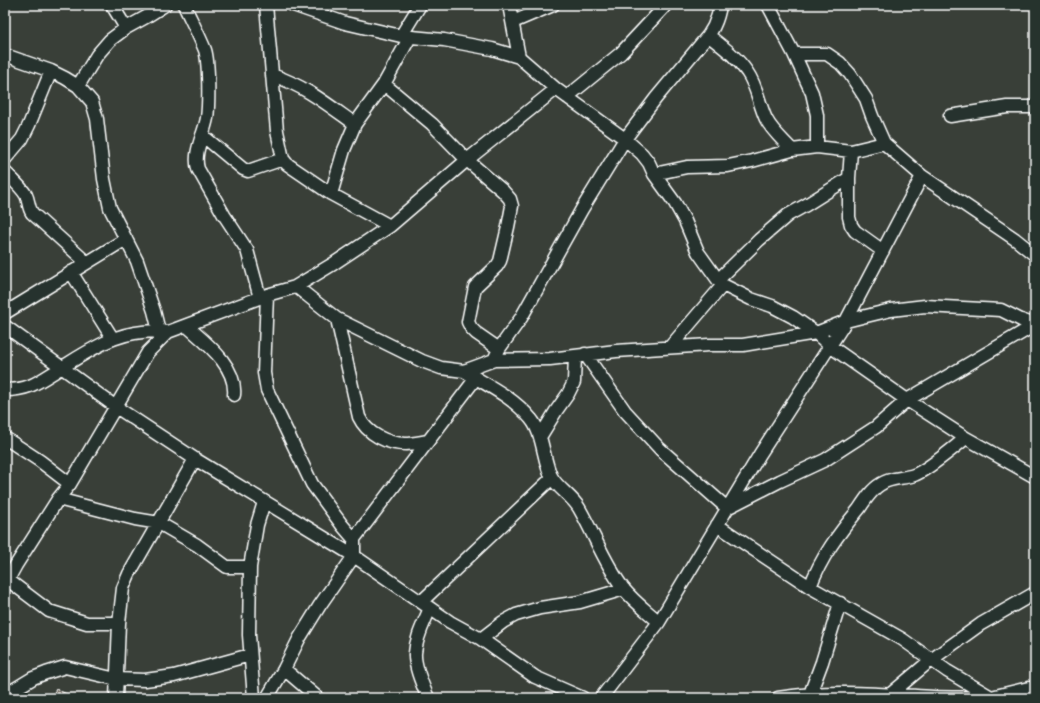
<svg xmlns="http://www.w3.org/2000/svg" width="1040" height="703" viewBox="0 0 1040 703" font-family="Itim,sans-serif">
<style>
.building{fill:#655b50;stroke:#fff}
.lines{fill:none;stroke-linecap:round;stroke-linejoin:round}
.minor-casing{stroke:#fff;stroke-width:15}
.minor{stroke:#26332d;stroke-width:12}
</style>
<rect width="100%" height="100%" fill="#393f38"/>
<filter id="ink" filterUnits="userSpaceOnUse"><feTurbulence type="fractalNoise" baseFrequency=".025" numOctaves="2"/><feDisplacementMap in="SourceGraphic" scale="8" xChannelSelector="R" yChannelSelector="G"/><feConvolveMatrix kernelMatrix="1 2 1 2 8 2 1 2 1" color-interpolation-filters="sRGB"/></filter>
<g filter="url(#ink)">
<path class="building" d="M56,689l15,7 -1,2h-19z"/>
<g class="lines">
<g class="minor-casing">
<path id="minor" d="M112,5l14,23
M184,5c7,15 15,30 21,45 4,13 4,54 2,68 -3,17 -14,34 -9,51l26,46 23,35 13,48
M266,5l11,126 6,28 4,5 44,30 59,32
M293,5l52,18 56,13 43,4 48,9 27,8 37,32 69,50 17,15 7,9 5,11 21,29 10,18 13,31 20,28 5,5 28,14 21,7 21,11 23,16 14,13 77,54 59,38 69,39
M509,5l10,52
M768,5l26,49 18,39 5,22v32
M513,22l40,-17
M401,36l19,-31
M709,36c14,11 28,21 38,36 10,14 12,32 19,47 6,12 17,21 26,31
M794,54h33l13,9 10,11 16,25 6,17 12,27 38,33 93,63 20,16
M5,55l46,16 14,7 13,8 14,16 5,17 7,60 6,29 27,53 17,50 5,20
M272,75c33,11 55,29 83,49
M384,84l48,40 35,36 36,31 7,8 2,7 -4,21 -8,34 -3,5 -22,21 -7,35 3,6 5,5 23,16
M78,86l19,-31 13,-15 16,-12 20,-11 19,-12
M567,97l54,-44 45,-48
M950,116l57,-9h28
M202,135l41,34 5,2 35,-12
M851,151l-2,27v39l2,8 4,6 28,20
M5,159l17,-20 7,-14 22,-54
M5,172c7,7 16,15 21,23 3,6 2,12 6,18l54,49
M654,174l33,-7 41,-1 24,-5 40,-11 25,-3 34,4 33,-8
M331,194l13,-44 11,-26 29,-40 26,-47
M71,272l42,67
M718,280l41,-40 29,-25 18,-10 43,-27
M295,287l38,-23 57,-38 77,-66 89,-71
M267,295l-3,78 3,17 45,94 30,41 12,14v17l-34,49 -21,34 -15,30 -17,29
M5,313l121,-74
M337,319l22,98c8,17 28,27 47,27 7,0 15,-2 22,-3
M5,326l111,81 79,52 159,97 96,66 31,17 54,38 48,21
M187,326c19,17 50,40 47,69
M670,347l53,-62
M585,354l40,57 35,38 67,59 53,-27 45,-21 51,-33 31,-27 128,-75
M494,360l5,-11 22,-31 61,-109 43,-70 31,-41 45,-54c10,-10 17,-24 19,-39
M464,371c23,14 49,26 67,48 12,14 12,40 20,57 6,12 21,20 28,32 15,26 26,56 44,80 10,13 24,23 36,34
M5,390c23,0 32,-7 51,-19 38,-23 64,-44 112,-39l99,-37 28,-8 3,1 39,31 85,42 19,7 23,3 30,-11 56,-1 66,-8 93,-6h34l73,-12 30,-12 16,-4 29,-7 34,-4 76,4 20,10 14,5
M540,437l16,-26 12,-17 6,-12 1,-26
M5,438l35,23 30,23
M58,499l77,20 24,4 38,22 30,22h23
M717,525l93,62 92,52 45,32 44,26 38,-9 6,1
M354,539l122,-161
M8,580l41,31 38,12h32
M5,585l11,-20 42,-66 12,-15 78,-132 20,-20
M810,587c11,-30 29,-54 49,-78 6,-9 13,-20 22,-25 10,-7 22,-5 33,-9 14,-5 39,-27 52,-37
M421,602l131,-124
M481,639l22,-17 13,-7 24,-7 40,-6 44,-13
M284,669l34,29
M810,694l12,-32 18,-59
M5,695l28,-17 13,-5 19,-6 51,12 29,1 29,-4 76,-21
M887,697l44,-37 50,-36 54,-31
M116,698l3,-75 4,-35 6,-14 66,-115
M254,698l-5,-63 1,-68 7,-42 7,-23
M428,698c-5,-12 -14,-32 -13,-45 1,-16 9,-30 15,-45
M601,698l58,-76 101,-168 86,-133 76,-145
M778,698c51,-9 103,-4 155,-1 19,1 38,0 58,0"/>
</g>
<use href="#minor" class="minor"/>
</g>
</g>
<rect width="1040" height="703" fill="none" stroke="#26332d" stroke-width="20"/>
<rect x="10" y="10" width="1020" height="683" fill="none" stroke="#fff" stroke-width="1.5" filter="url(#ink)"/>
</svg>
